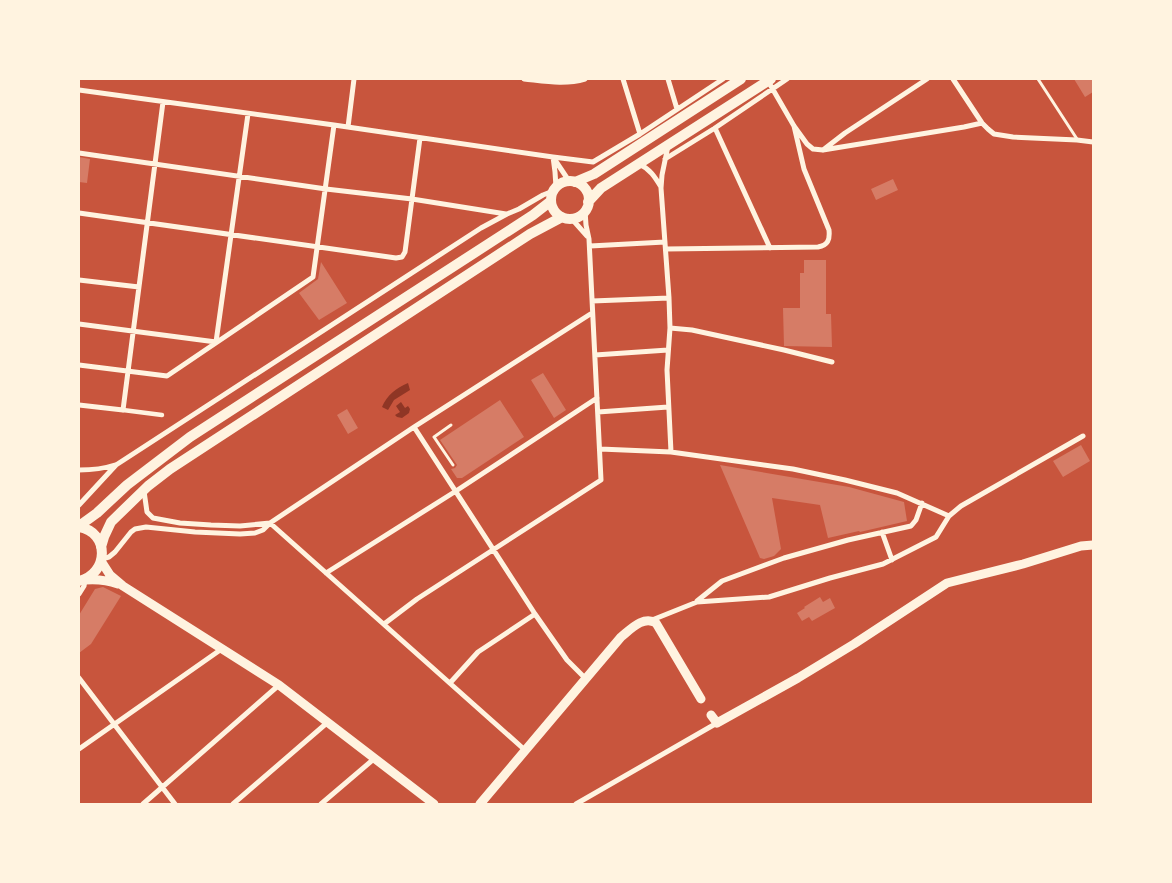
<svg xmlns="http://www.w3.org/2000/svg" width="1172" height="883" viewBox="0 0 1172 883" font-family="Literata,serif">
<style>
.water{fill:#8f3625}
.building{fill:#d67c66}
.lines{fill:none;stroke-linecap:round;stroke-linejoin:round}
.service{stroke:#fff3e0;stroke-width:3}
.pedestrian{stroke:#fff3e0;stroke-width:4.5}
.minor{stroke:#fff3e0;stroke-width:5}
.secondary{stroke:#fff3e0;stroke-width:9}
.primary{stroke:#fff3e0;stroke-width:10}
</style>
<rect width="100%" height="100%" fill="#c8553d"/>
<path class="water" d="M408,383l2,7 -16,10 -6,10 -6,-3c5,-12 14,-19 26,-24z
M401,402l4,6 3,-2 2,3 -1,4 -7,5 -5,-1 -2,-2 5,-3 -4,-6z"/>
<path class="building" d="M1074,79h19v13l-8,5z
M79,157l11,2 -3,24 -8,-1z
M893,179l5,11 -22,10 -5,-11z
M804,260h22v54h5l1,33 -48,-1 -1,-38h17v-35h4z
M321,262l26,41 -28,17 -20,-27 19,-14z
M543,373l23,37 -12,8 -23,-38z
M500,400l24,37 -62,41h-5l-6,-9 4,-1 2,-3 -17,-25z
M347,409l11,19 -10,6 -11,-19z
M1081,445l9,16 -27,16 -10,-16z
M720,465l129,22 55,15 3,19 -47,11 -1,-1 -31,7 -8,-33 -48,-7 9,51 -7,7 -10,3 -4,-1z
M103,587l18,9 -30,48 -12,9v-38l16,-26z
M820,597l3,5 7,-4 5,10 -23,13 -3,-4 -7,4 -5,-8 8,-5 -1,-1z"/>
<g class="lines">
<path class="service" d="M1038,79l39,60
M451,425l-17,12 19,28"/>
<path class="pedestrian" d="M123,410l39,5"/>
<path class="minor" d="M524,79c20,2 41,6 61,0
M623,79l17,55
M668,79l9,30
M953,79l29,44 6,6 6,5 19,3 64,3 16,2
M768,81l26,45 13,18 6,5 10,1 141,-23 18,-4
M79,90l255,35 219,32 40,5 47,-28 83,-55
M348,127l6,-48
M715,128l55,120
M668,146l-6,29 -1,13 8,110 1,30 -3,42 4,82
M823,150l22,-17 82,-54
M79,153l247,36 86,10 94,15
M553,157l2,15 1,15
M665,159l50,-31 72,-49
M555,160l14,21
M639,164c11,5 16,13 22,23
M79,213l317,45 6,-1 3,-5 15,-114
M571,218l16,18
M590,246l75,-4
M666,249l152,-2c10,-2 12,-7 11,-17l-25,-61 -10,-43
M79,280l60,7
M592,301l77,-3
M79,324l137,18 32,-228
M670,328l22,2 92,20 48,12
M595,355l73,-5
M79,365l88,11 146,-99 21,-152
M79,405l44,5 40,-308
M598,412l70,-5
M414,427l121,187 32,46 19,19
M600,449l71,3 122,17 52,11 52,13 52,23
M79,470c13,0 24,-1 36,-5
M144,491l3,21 6,6 27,5 31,2 29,1 30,-3 144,-96 178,-114
M79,505l37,-40 365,-237 26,-14 12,-5 24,-14 10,-4
M270,523l256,228
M882,532l10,28
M102,559l7,-2 6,-5 16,-20 4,-3 11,-2 49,5 45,2 15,-1 8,-3 7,-7
M326,573l130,-82 141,-93
M79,594l5,-8 1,-6
M697,601l25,-20 62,-23 64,-18 63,-14 5,-6 6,-17
M652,620l45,-18 72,-5 61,-19 53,-14 53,-27 13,-21 12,-10 122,-70
M384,624l33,-25 184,-119 -12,-241 -3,-14 -1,-14
M79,678l96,126
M450,683l28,-31 57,-38
M79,749l144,-101
M143,804l136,-119
M233,804l95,-82
M321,804l54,-46
M576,804l141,-81"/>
<path class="secondary" d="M101,561l9,14 13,11 156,99 155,119
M85,580c12,-1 22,0 33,4
M711,715l6,8 81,-45 56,-34 93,-61 76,-19 58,-18 12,-1
M480,804l141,-167c9,-7 22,-22 35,-14l45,76"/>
<path class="primary" d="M551 200a19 19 0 1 1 38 0a19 19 0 1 1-38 0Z
M575,182l19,-8 147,-95
M588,202l13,-14 170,-109
M79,526l18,-13 30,-28 63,-48 343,-222 18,-14
M79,527c31,5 30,47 0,54
M101,547l3,-10 7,-15 37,-36 22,-17 360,-235 32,-17"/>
</g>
<rect width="1172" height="883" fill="none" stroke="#fff3e0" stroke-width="160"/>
</svg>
